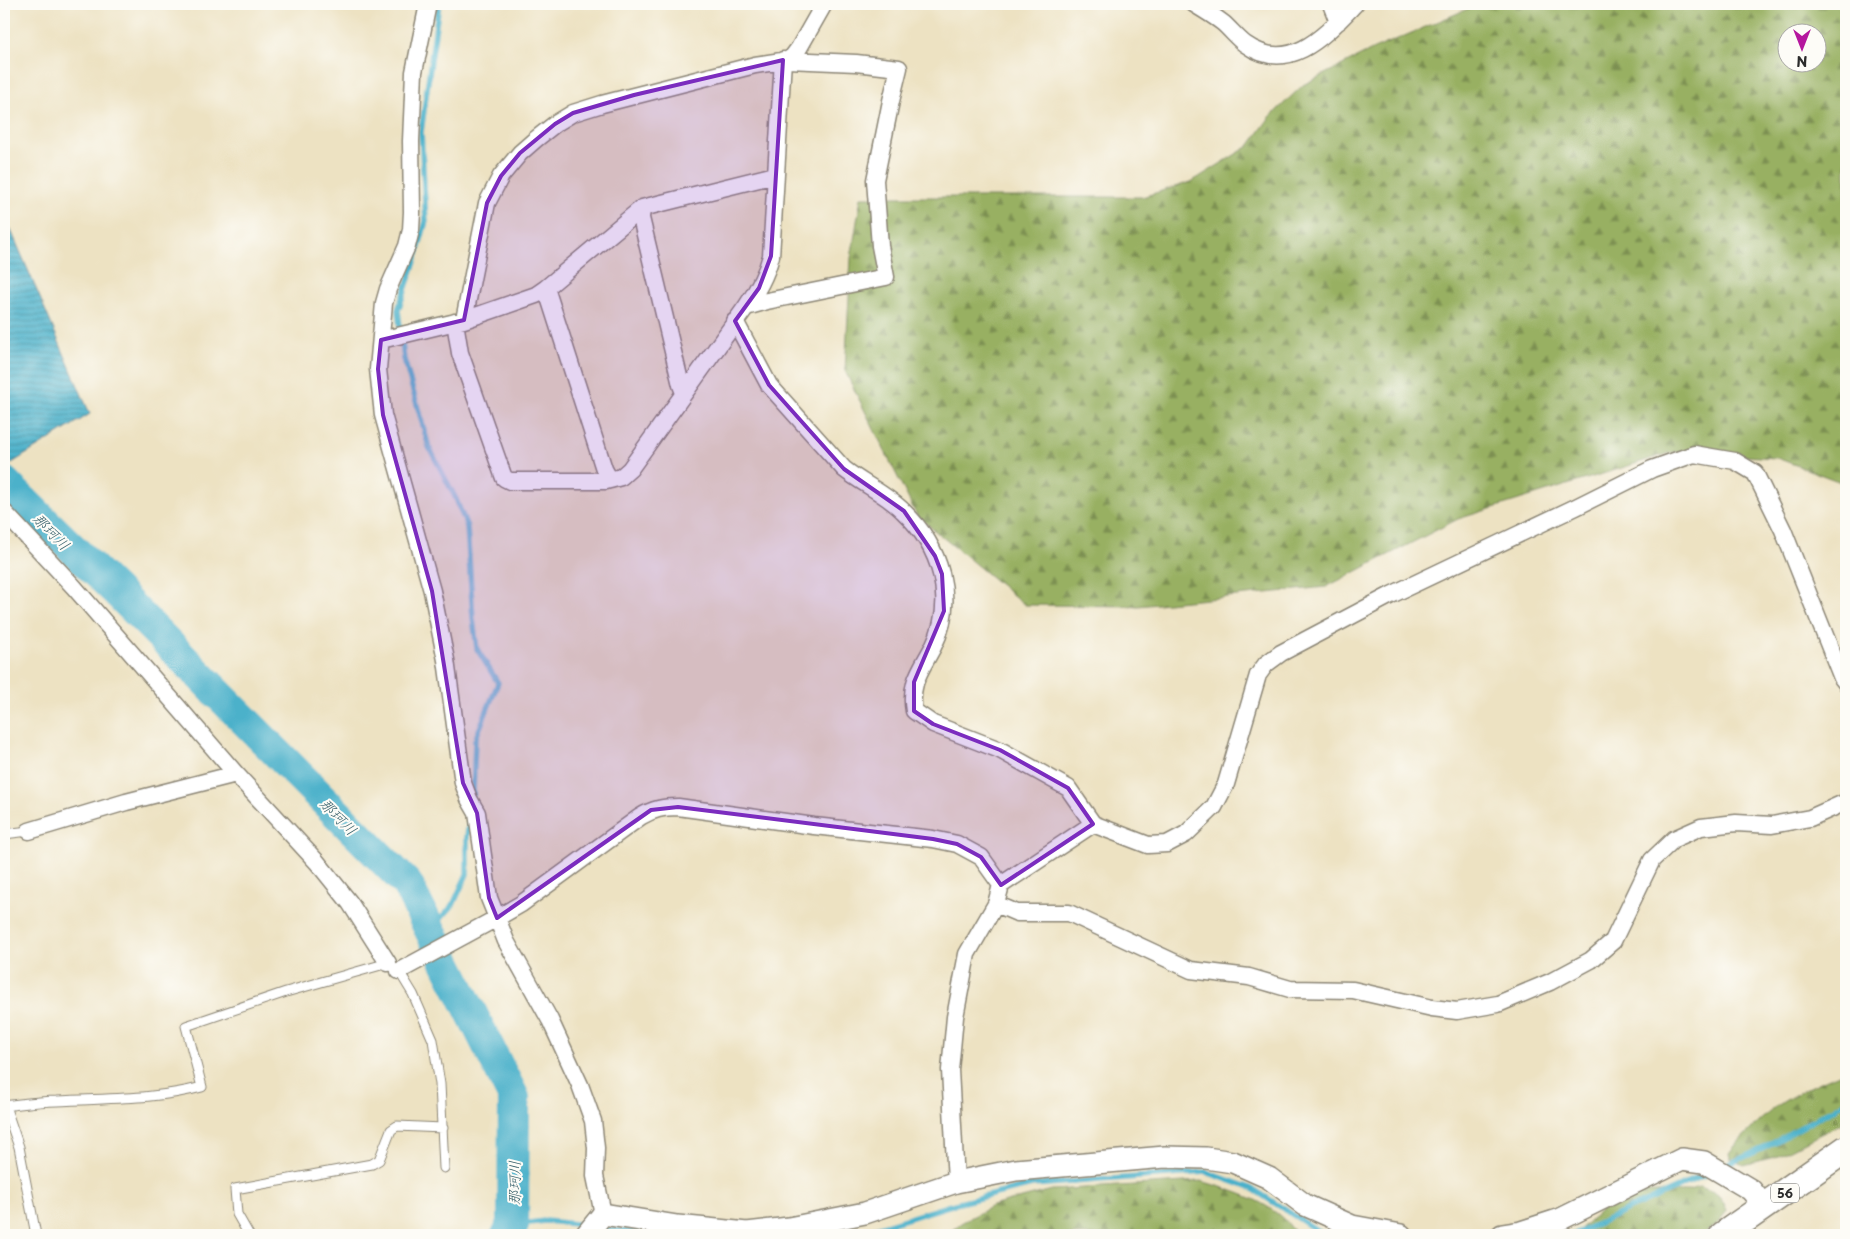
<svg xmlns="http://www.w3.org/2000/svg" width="1850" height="1239" viewBox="0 0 1850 1239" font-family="'Playpen Sans','Klee One',sans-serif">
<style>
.forest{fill:url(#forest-firs);stroke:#626e46;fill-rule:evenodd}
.water{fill:url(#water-rules);stroke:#3b6e7a}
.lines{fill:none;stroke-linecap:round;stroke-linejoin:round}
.stream{stroke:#4bb1ca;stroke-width:5.5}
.river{stroke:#4bb1ca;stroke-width:32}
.service-casing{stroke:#8c8676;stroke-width:11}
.minor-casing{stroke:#8c8676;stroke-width:19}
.tertiary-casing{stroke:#8c8676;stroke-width:24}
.primary-casing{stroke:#8c8676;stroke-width:29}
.service{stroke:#fff;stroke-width:9}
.minor{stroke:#fff;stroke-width:16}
.tertiary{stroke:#fff;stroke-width:21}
.primary{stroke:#fff;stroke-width:26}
.marked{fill:#7b2cbf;fill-opacity:0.2;stroke:#7b2cbf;stroke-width:4;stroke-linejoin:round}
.labels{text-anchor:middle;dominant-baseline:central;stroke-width:4;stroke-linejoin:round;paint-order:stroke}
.shield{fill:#fdfcf7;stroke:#6a6a68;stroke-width:1}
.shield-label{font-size:12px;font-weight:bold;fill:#2b2b2b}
.water-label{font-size:15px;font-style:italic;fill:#38616b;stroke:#fdfcf7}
</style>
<defs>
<pattern id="forest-firs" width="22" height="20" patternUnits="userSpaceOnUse" patternTransform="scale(1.25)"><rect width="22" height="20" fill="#98b062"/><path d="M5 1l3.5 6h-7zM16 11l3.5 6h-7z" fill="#7c8f51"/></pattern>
<pattern id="water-rules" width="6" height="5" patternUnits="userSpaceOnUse" patternTransform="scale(1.25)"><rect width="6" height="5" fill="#4bb1ca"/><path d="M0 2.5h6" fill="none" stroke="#3f90a4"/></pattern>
</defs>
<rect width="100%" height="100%" fill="#fdfcf7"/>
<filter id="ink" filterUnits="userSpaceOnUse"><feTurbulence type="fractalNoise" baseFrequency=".02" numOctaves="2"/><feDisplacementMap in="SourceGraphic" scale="10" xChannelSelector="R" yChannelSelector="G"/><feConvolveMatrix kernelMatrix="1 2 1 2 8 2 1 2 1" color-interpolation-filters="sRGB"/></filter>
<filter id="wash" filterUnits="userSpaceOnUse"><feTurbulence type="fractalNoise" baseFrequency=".0096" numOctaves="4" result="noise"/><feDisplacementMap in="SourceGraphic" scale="20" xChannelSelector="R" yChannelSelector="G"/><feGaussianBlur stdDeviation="1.12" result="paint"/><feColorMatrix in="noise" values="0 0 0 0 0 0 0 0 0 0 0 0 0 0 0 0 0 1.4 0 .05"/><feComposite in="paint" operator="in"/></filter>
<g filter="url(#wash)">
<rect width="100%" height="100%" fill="#ede2c2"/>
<path class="forest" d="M1479,4h367v480l-69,-26 -104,-6 -215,67 -132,68 -188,19 -113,-1 -108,-89 -72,-145 6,-113 10,-61h281l49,-15 58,-36 21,-29 33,-32 71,-36zM1788,32h30v30h-30z
M1846,1071v50l-68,35 -34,9 -14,-7 -1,-5c12,-15 38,-41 54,-51 20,-13 42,-22 63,-31z
M1201,1181c37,11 74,21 96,54h-351l15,-12 31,-17 60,-16z
M1699,1187c17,5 22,7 28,24l-12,15 -13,9h-128l26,-24 41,-19h41z"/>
<path class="water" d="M4,214l86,200 -86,54z"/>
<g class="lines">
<path class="stream" d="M439,4l-18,128 5,89 -11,40 -17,49 6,49 25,88 27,52 11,28 6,91 4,31 21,34 -23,57 -2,55
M430,931l23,-26 14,-31v-38l4,-24
M1722,1167l42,-19 82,-46
M513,1225l32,-4 42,4
M598,1227l50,8
M854,1235l97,-30 81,-20 174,-13 47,17 68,44 8,2
M1573,1235l138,-63"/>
<path class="river" d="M4,482l112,109 291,293 107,214 -1,127 -6,10"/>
</g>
</g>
<g filter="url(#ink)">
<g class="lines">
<g class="service-casing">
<path id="service" d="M4,834l25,-3
M4,1106c17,-2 35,-5 53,-5 49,-3 97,-1 145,-14l-16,-61 100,-34 102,-29 11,8 14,23 20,46 7,44 4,84
M5,1106l14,41 17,88
M249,1235l-12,-21 -2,-25 137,-25 7,-4 12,-30 6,-4 46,2"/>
</g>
<g class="minor-casing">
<path id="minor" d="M1194,4c10,6 20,12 29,19 8,7 14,15 22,21 45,32 81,-10 110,-40
M1331,4l7,18
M642,208l-1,10 40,167 3,8
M546,288l58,181 6,11
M746,307l21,-6 119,-24 -6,-31 -5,-66 16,-79 8,-33 -43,-5 -68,-3
M464,320l72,-25 10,-7 96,-80 133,-33
M735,321l34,64 75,84c19,15 42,25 59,42 38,36 54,88 30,136 -12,23 -24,36 -19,64l19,13 67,26 68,38 25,36 55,21 19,-1 19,-10 28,-27 12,-23 32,-109 8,-11 15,-11 110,-58 185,-88 76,-38 42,-15 41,7 20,12 28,57 59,148 4,5
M455,322l5,31 44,125 6,3h96l15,-4 9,-8 116,-162c11,-16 20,-31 25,-51l12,-196
M381,340l83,-20 23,-117 14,-27 19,-23 16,-14 19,-15 18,-11 29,-9 153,-39 33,-5 5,-4 6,-8 25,-44
M4,512l70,75 162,187 81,88 33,41 38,60
M29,831l97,-29 110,-28
M996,904l21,9h52l122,57 58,7 41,12 63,1 79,18 25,3 41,-7 52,-22 41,-22 22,-19 39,-81 22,-21 27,-12 35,-4 36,2 38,-7 36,-16
M399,971l98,-53 -8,-20 -12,-85 -8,-14 -6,-16 -17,-123 -14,-69 -49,-176 -5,-46 6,-66 4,-14 19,-43 4,-16 1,-18 -1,-71 3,-69 14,-68
M956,1182l-6,-112 5,-53 12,-63 29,-50 5,-19 92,-61
M603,1214l-8,-38 1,-28 -3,-27 -13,-36 -30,-65 -44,-79 -9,-23 24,-14 119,-87c13,-8 23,-10 38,-10l136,19 119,13 24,5 24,13 20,28"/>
</g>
<g class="tertiary-casing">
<path id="tertiary" d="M586,1235l17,-21 74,12 70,7 42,-5 76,-15 91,-31 60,-12 149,-13 41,1 27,4 36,16 36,27 47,21 49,9
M1502,1235l19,-3 40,-13 121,-60 22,3 47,28 14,17"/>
</g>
<g class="primary-casing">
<path id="primary" d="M1723,1235l123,-86"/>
</g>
<use href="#service" class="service"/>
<use href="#minor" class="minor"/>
<use href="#tertiary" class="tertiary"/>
<use href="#primary" class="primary"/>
</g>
</g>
<path class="marked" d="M783,60l-12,196 -12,32 -24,33 34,64 75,84 60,42 31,45 7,18 2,37 -30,71v29l19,13 67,26 68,38 25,36 -92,61 -20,-28 -24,-13 -24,-5 -255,-32 -27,3 -154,108 -8,-20 -12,-85 -14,-30 -31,-192 -49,-176 -5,-46 3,-29 83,-20 23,-117 14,-27 19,-23 35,-29 18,-11 61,-18z"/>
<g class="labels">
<rect class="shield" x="1771" y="1183.5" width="28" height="19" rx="4"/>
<g class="shield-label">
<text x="1785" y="1193">56</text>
</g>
<g class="water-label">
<text transform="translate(52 531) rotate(45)">那珂川</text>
<text transform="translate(339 816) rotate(45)">那珂川</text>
<text transform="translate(513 1183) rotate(-90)">那珂川</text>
</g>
</g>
<rect width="1850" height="1239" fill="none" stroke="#fdfcf7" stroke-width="20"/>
<g transform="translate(1802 48) rotate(180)"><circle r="24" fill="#fdfcf7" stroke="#a9a8a5"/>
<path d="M0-4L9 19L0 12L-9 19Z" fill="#b5179e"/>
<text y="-8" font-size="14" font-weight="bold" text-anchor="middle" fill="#2b2b2b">N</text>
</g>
</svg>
